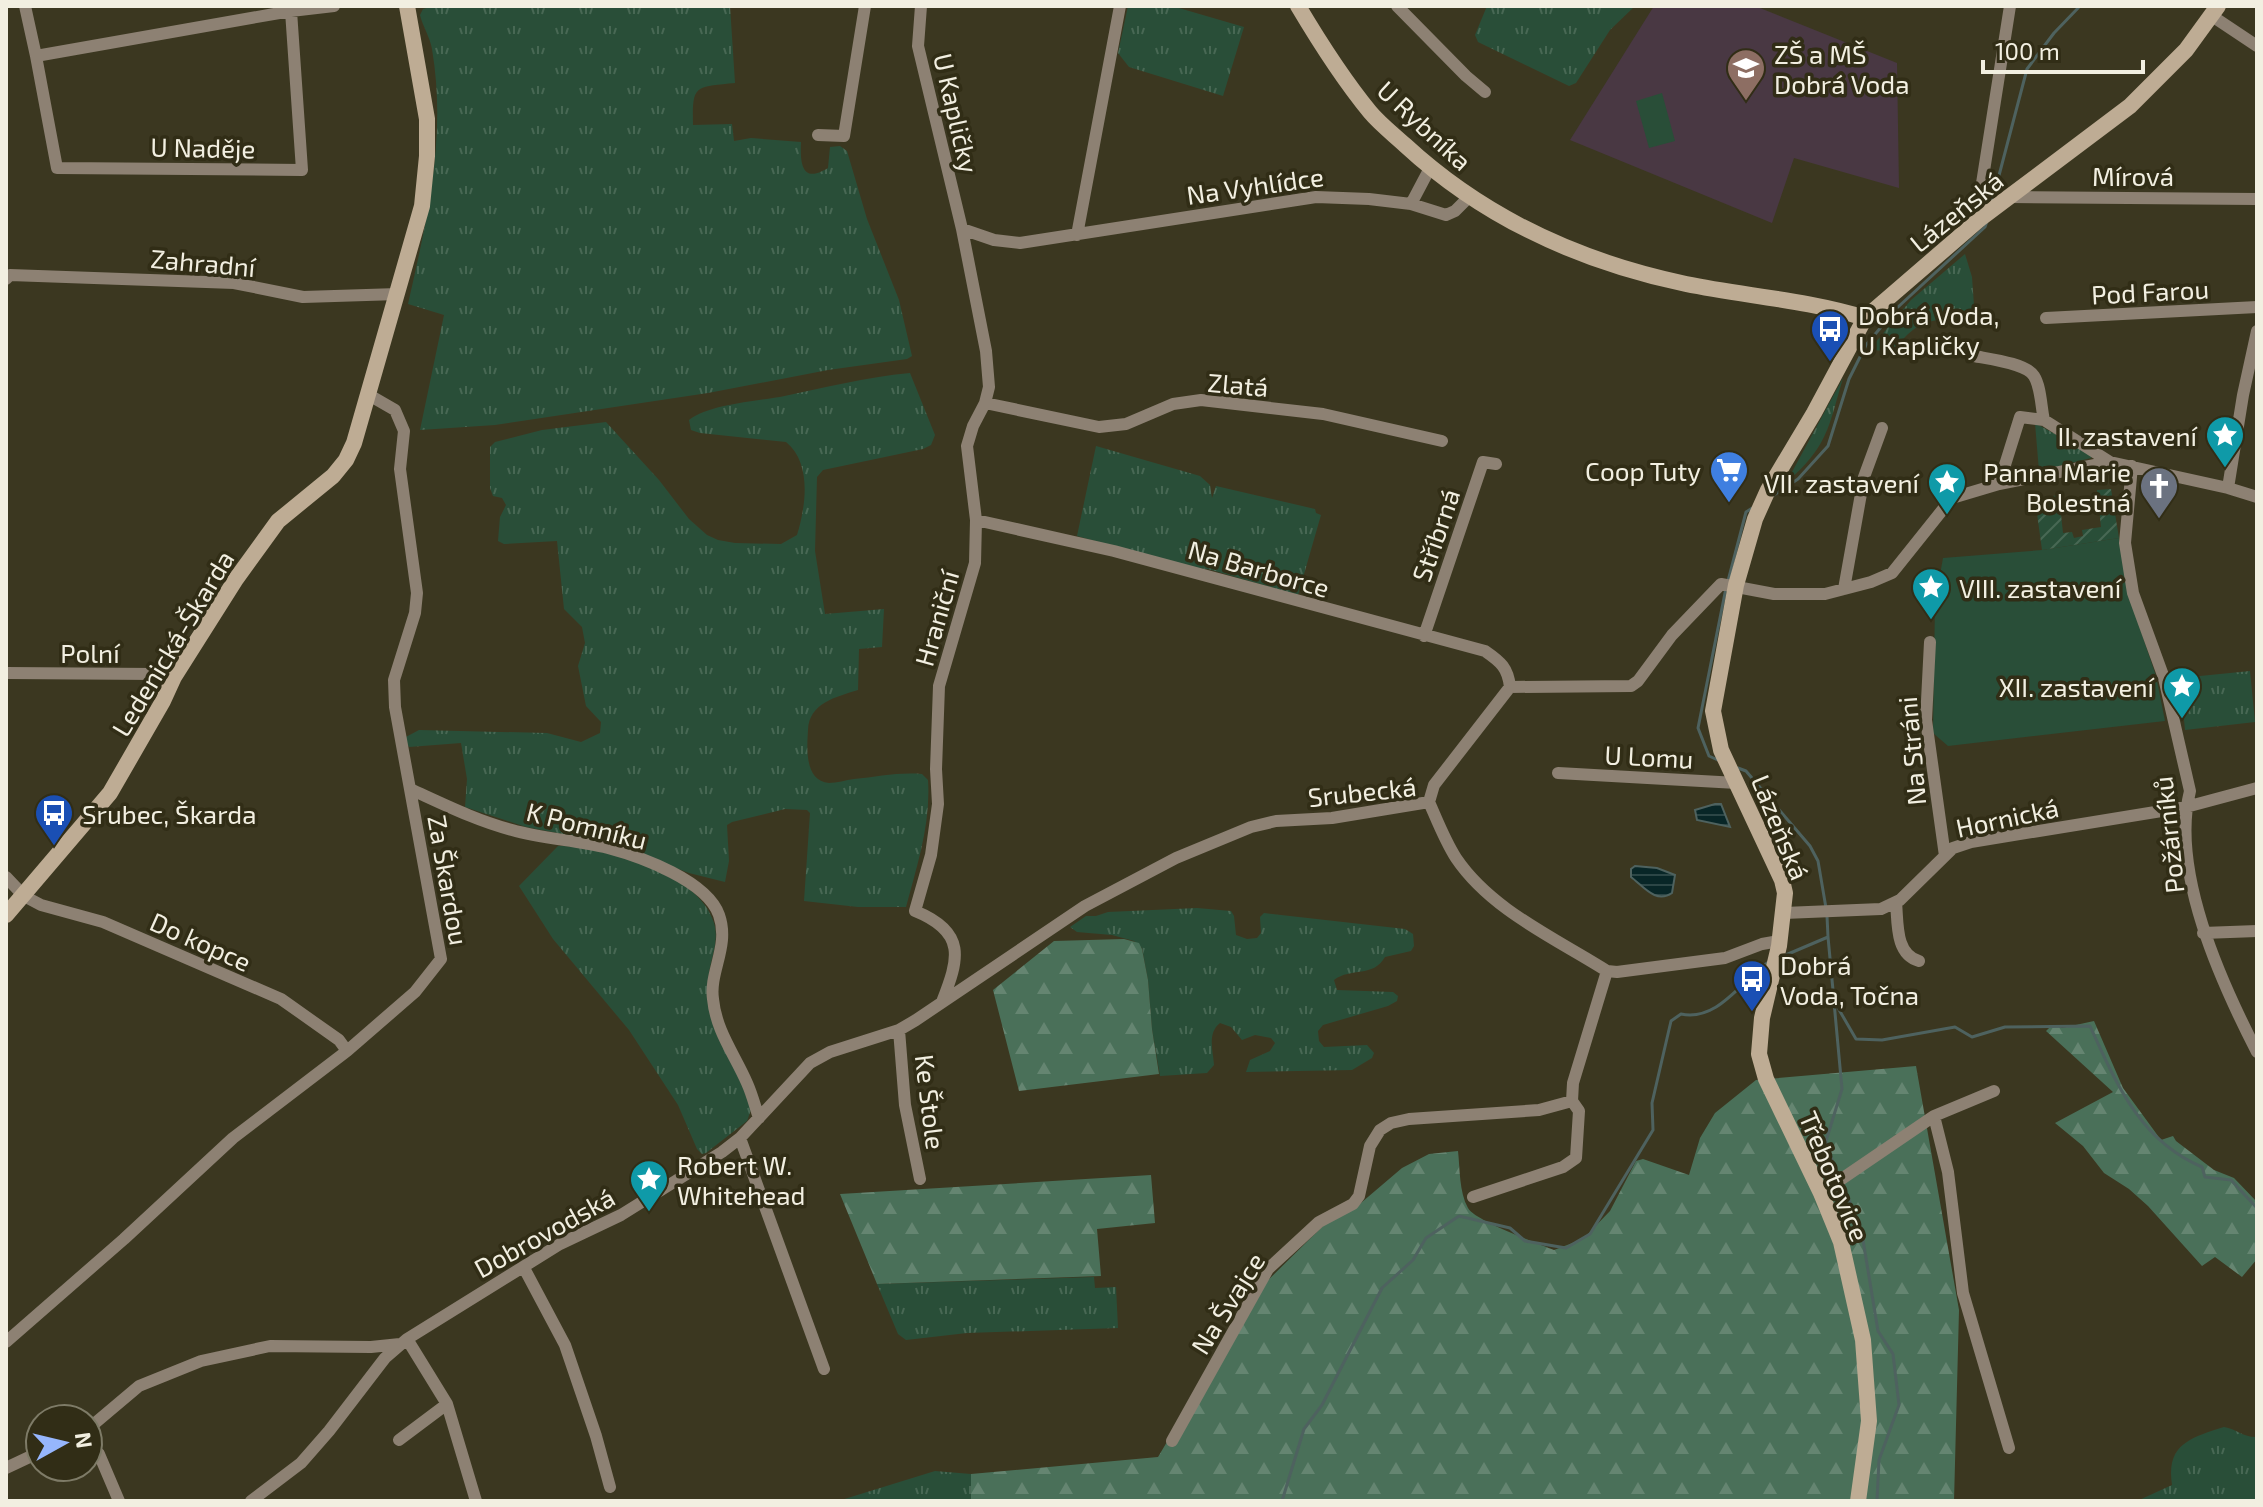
<svg xmlns="http://www.w3.org/2000/svg" width="2263" height="1507" viewBox="0 0 2263 1507" font-family="'Exo 2',sans-serif">
<style>
.education{fill:#493843}
.grass{fill:url(#grass-tufts)}
.forest{fill:url(#forest-firs)}
.park{fill:#294e38}
.garden{fill:url(#garden-furrows)}
.water{fill:url(#water-rules);stroke:#4e625f;stroke-width:2}
.lines{fill:none;stroke-linecap:round;stroke-linejoin:round}
.stream{stroke:#4e625f;stroke-width:3}
.street{stroke:#8d8173;stroke-width:12}
.secondary{stroke:#beac94;stroke-width:16}
.labels{text-anchor:middle;dominant-baseline:central;stroke-width:7;stroke-linejoin:round;paint-order:stroke}
.poi-label{font-size:26px;fill:#f2efe1;stroke:#312d16;text-anchor:start}
.street-label{font-size:26px;fill:#f2efe1;stroke:#312d16}
</style>
<defs>
<pattern id="grass-tufts" width="24" height="20" patternUnits="userSpaceOnUse" patternTransform="scale(2)"><rect width="24" height="20" fill="#294e38"/><path d="M3 7l-1-3M5 7V3M7 7l1-3M15 17l-1-3M17 17v-4M19 17l1-3" fill="none" stroke="#486854"/></pattern>
<pattern id="forest-firs" width="22" height="20" patternUnits="userSpaceOnUse" patternTransform="scale(2)"><rect width="22" height="20" fill="#4a7059"/><path d="M5 1l3.5 6h-7zM16 11l3.5 6h-7z" fill="#658571"/></pattern>
<pattern id="garden-furrows" width="10" height="10" patternUnits="userSpaceOnUse" patternTransform="scale(2)"><rect width="10" height="10" fill="#294e38"/><path d="M-1 1l2-2M0 10L10 0M9 11l2-2" fill="none" stroke="#486854"/></pattern>
<pattern id="water-rules" width="6" height="5" patternUnits="userSpaceOnUse" patternTransform="scale(2)"><rect width="6" height="5" fill="#082627"/><path d="M0 2.5h6" fill="none" stroke="#2c4646"/></pattern>
</defs>
<rect width="100%" height="100%" fill="#3b3720"/>
<path class="education" d="M1654,6h101l142,57 2,125 -105,-30 -22,65 -202,-83z"/>
<path class="grass" d="M434,6h296l5,77c-40,4 -43,1 -42,42l39,-1 2,17 17,-3 50,4c-1,22 1,42 27,26l2,-21 10,-1 7,5 20,68 32,81 13,56 -5,3 -79,11 -120,23 -213,32 -75,5 24,-115 -36,-11c19,-84 39,-167 24,-255 -2,-12 -9,-22 -12,-34l3,-6z
M1128,6h44l72,21 -21,69 -94,-29 -11,-14z
M1487,6h148l-25,24 -34,53 -7,3 -91,-44 -3,-7z
M1965,254l7,23 3,43c-16,-1 -36,-3 -52,4 -25,11 -22,33 -53,25l41,-49z
M910,373l25,62 -4,10 -8,4 -100,21 -6,7 -2,74 10,63 59,-5 -2,38 -23,2 -1,41c-22,7 -49,13 -50,40 -1,17 -4,51 21,53 8,0 17,-3 25,-4 23,-2 44,-7 68,-5l6,6c3,43 -11,86 -22,127h-48l-54,-6 6,-88 -3,-3 -22,-1 -53,13 -5,3 2,36 -4,21 -36,-9 -79,-30 -84,-16 -58,-19 -3,-1 2,-28 -6,-36 -52,4 -5,-9 15,-8 128,3 34,9 19,-9 1,-11 -15,-16 -8,-40 7,-23 -3,-16 -18,-18 -7,-68 -53,3 -6,-3 2,-24 6,-12 -4,-7 -9,-2 -3,-8v-41l5,-5 47,-12 64,-8 53,58 30,39 18,16 11,5 17,3 46,1 16,-9c9,-29 15,-72 -11,-93l-86,-9 -9,-3 -2,-10c19,-15 66,-19 91,-23 43,-9 86,-20 130,-24z
M1843,378c-15,51 -15,68 -57,105z
M2035,423l56,31v4l-52,13z
M1096,446l104,30 10,9 2,13 4,-12 99,23 1,4 5,2 -23,80 -90,-26 -15,-1 -116,-32z
M2250,671l5,51 -70,8 -5,-52z
M558,846c48,0 141,26 156,77 7,23 -9,44 -5,66 2,12 8,24 11,35 10,29 21,57 31,86l-4,11 -41,32 -4,1 -5,-5 -19,-44 -49,-75 -76,-91 -34,-53z
M1197,908l34,3 3,5 2,19 11,4 10,-1 4,-5 -1,-16 4,-4 141,16 8,5 1,12 -3,5 -26,6c-12,21 -34,10 -51,23l3,10 56,2 5,4 -1,5 -9,5 -65,19 -5,6 1,10 5,6 43,-2 7,8 -2,5 -20,12 -106,2 4,-12 20,-9 5,-8 -4,-5 -16,-3 -13,5 -11,-13 -11,-4c-13,10 -7,28 -6,42l-7,8 -47,3 -8,-47 -4,-49 -6,-32 -8,-7 -22,-6 -35,-3 -7,-5 16,-11h10l12,-4z
M1094,1277l1,11 21,-1 2,41 -151,5 -61,7 -8,-6 -21,-50z
M2224,1427c12,2 21,11 33,10v64h-120l35,-16c-6,-40 17,-47 52,-58z
M935,1471l36,3v27h-133z"/>
<path class="forest" d="M1124,939l15,4 3,6 6,31 4,49 7,45 -140,17 -26,-101 61,-49z
M2094,1021l29,67 38,52 12,-4 3,5 38,29 20,8 23,24v57l-15,18 -27,-20 -13,9 -54,-60 -19,-17 -25,-16 -21,-27 -28,-23 58,-31 -67,-61 6,-6 10,3z
M1916,1066l43,244 -5,191h-983v-27l187,-17 98,-165 72,-71 27,-13 47,-40 27,-14 29,-3c2,17 1,41 10,57 7,13 69,35 86,42l29,-11 27,-28 26,-50 7,-2 46,16 11,-37 15,-25 41,-33z
M1151,1175l4,48 -58,6 4,47 -224,8 -37,-90z"/>
<path class="park" d="M1662,93l13,48 -26,7 -13,-47z
M2119,538l8,52 29,86 9,45 -217,25 -15,-13 2,-131 8,-44 99,-8z"/>
<path class="garden" d="M2111,489l8,49 -77,12 -7,-51 24,-4 4,38 9,-1 2,6 9,-2 -1,-6 19,-3 -4,-37z"/>
<path class="water" d="M1715,804h6l9,23 -33,-7 -2,-10z
M1635,866l22,2 18,7 -3,18c-16,11 -28,-6 -41,-16v-8z"/>
<g class="lines">
<path class="stream" d="M1992,202l35,-133 27,-36 26,-27
M1774,495l24,-16 30,-33 21,-67 17,-34 32,-38 87,-80 2,-6
M1728,581l18,-69 8,-5
M1720,761l-11,-5 -11,-28 28,-140
M1738,768l8,3 64,75 8,15 8,47
M1828,937l6,64 22,38 26,1 73,-13 17,10 33,-10 85,-1c26,57 50,115 112,141l3,10 26,3 26,28
M1781,957l47,-20 -1,-21
M1834,1166l-8,-25 16,-52 -8,-87
M1846,1192l16,42 16,97 15,23 6,51 -20,55 -2,41
M1282,1501l22,-72 18,-24 60,-117 31,-28 13,-22 33,-22 51,12 15,13 41,7 24,-14 63,-104 -1,-27 19,-82 10,-7c38,8 61,-35 89,-53"/>
<path class="street" d="M25,6l11,50
M921,6l-3,40 44,183 24,122 3,36 -4,16 -12,23 -6,20 9,74 -1,43 -36,123 -3,83 2,35 -7,51 -16,56c52,21 44,48 27,91
M1397,6l69,70 19,16
M291,11l11,159 -245,-2 -21,-112 255,-45 43,-5
M2212,16l45,30
M818,135l26,1 21,-130
M2009,197l248,2
M1411,204l19,-36
M1981,218l-1,-22 30,-190
M962,229l32,11 26,3 296,-46 53,2 42,5 35,11 9,-4 14,-14
M1077,235l43,-229
M6,279l4,-4 224,8 69,14 95,-3
M2046,318l211,-11
M1974,356c15,3 52,7 60,20 7,11 7,31 10,44
M985,403l114,24 27,-3 47,-20 28,-4 122,14 119,27
M2132,466l-7,77 8,50 31,85 26,113c-20,80 31,191 67,261
M1999,484l21,-67 24,3 66,42 118,26 29,9
M2228,488l15,-93 14,-64
M976,520l138,31 371,100c16,11 23,17 25,36l-76,98 -5,17
M1844,589l20,-112 18,-49
M1424,636l59,-174 13,2
M1930,642l-4,78 19,136
M6,673l150,1 18,3
M1510,687l121,-1 7,-5 34,-46 49,-51 53,10h51l46,-12 21,-9 60,-75 47,-14 111,-22
M1558,773l179,10
M410,789c33,15 67,32 102,41 31,9 65,10 96,18 34,9 99,33 111,67 11,31 -10,57 -6,84 3,32 22,56 34,84 5,11 8,23 12,35
M1429,802c8,18 16,39 27,56 35,52 99,80 151,113l10,1 108,-14 37,-14 17,-3
M6,877l18,19 17,9 62,17 178,77 58,41 8,11
M1896,902c2,21 -1,52 23,59
M1784,913l97,-4 19,-9 53,-52 18,-6 215,-35 71,-19
M2203,933l54,-2
M899,1030l6,75 15,74
M1934,1116l14,56 15,121 46,155
M740,1138l84,231
M1821,1193l113,-77 60,-25
M1473,1197l90,-30 13,-9 3,-47 -7,-10 1,-18 34,-112
M524,1268l41,77 31,91 14,51
M407,1339l40,65 29,97
M6,1342l118,-103 109,-101 114,-87 68,-59 26,-33 -46,-252 -1,-27 21,-67 2,-20 -17,-124 4,-38 -9,-21 -26,-15
M88,1429l51,-43 62,-25 69,-15 101,1 29,-3
M399,1440l48,-36
M1172,1441l96,-172 51,-47 34,-18 6,-8 11,-50 10,-16 11,-7 18,-4 130,-9 33,-9
M88,1445l11,9 20,47
M6,1468l34,-16
M251,1501l50,-38 28,-32 56,-73 22,-19 153,-95 61,-29 101,-63 18,-14 70,-75 20,-11 69,-22 17,-10 169,-114 91,-48 75,-31 25,-6 56,-3 97,-16"/>
<path class="secondary" d="M1298,6c22,37 44,72 72,106 10,12 23,22 35,33 79,73 176,117 281,139 59,12 121,16 179,34
M6,915l104,-122 53,-92 11,-24 62,-98 42,-58 55,-45 13,-16 8,-17 68,-237 5,-50v-37l-20,-113
M1858,1501l11,-80 -6,-81 -22,-98 -20,-49 -55,-114 -7,-25 3,-36 17,-72 6,-53 -3,-13 -61,-130 -8,-39 23,-126 19,-66 13,-29 46,-77 51,-95 116,-100 149,-112 56,-56 32,-44"/>
</g>
<defs>
<g id="school-pin" transform="scale(2)"><path d="M0 17L-7.5 6A9.5 9.5 0 1 1 7.5 6Z" fill="#8d6e63" stroke="#312d16"/><path d="M0-5L7-2L0 1L-7-2ZM-4 1L0 2.5L4 1V4Q0 6-4 4Z" fill="#fff"/></g>
<g id="bus-pin" transform="scale(2)"><path d="M0 17L-7.5 6A9.5 9.5 0 1 1 7.5 6Z" fill="#1a4fb4" stroke="#312d16"/><path d="M-5-6H5V4H4V6H2V4H-2V6H-4V4H-5ZM-3.5-4V0h7V-4ZM-3.5 1.2v1.5H-2V1.2ZM2 1.2v1.5H3.5V1.2Z" fill="#fff"/></g>
<g id="sight-pin" transform="scale(2)"><path d="M0 17L-7.5 6A9.5 9.5 0 1 1 7.5 6Z" fill="#0f9aa8" stroke="#312d16"/><path d="M0-6L1.8-2.2L6-1.7L2.9 1.2L3.7 5.4L0 3.3L-3.7 5.4L-2.9 1.2L-6-1.7L-1.8-2.2Z" fill="#fff"/></g>
<g id="supermarket-pin" transform="scale(2)"><path d="M0 17L-7.5 6A9.5 9.5 0 1 1 7.5 6Z" fill="#3f7fe0" stroke="#312d16"/><path d="M-6-5.5h2.5l.6 2H6L4.5 2H-2.5L-4.4-4H-6ZM-1.5 3.2a1.3 1.3 0 1 0 .1 0ZM3 3.2a1.3 1.3 0 1 0 .1 0Z" fill="#fff"/></g>
<g id="church-pin" transform="scale(2)"><path d="M0 17L-7.5 6A9.5 9.5 0 1 1 7.5 6Z" fill="#6b7280" stroke="#312d16"/><path d="M-1.2-6h2.4v3.5h3.3v2.4h-3.3V6h-2.4V-.1h-3.3v-2.4h3.3Z" fill="#fff"/></g>
</defs>
<g fill-rule="evenodd">
<use href="#school-pin" x="1746" y="68"/>
<use href="#bus-pin" x="1830" y="329"/>
<use href="#sight-pin" x="2225" y="435"/>
<use href="#supermarket-pin" x="1729" y="470"/>
<use href="#sight-pin" x="1947" y="482"/>
<use href="#church-pin" x="2159" y="486"/>
<use href="#sight-pin" x="1931" y="587"/>
<use href="#sight-pin" x="2182" y="686"/>
<use href="#bus-pin" x="54" y="813"/>
<use href="#bus-pin" x="1752" y="979"/>
<use href="#sight-pin" x="649" y="1179"/>
</g>
<g class="labels">
<g class="poi-label">
<text x="1774" y="53">ZŠ a MŠ<tspan x="1774" dy="30">Dobrá Voda</tspan></text>
<text x="1858" y="314">Dobrá Voda,<tspan x="1858" dy="30">U Kapličky</tspan></text>
<text x="2197" y="435" text-anchor="end">II. zastavení</text>
<text x="1701" y="470" text-anchor="end">Coop Tuty</text>
<text x="2131" y="471" text-anchor="end">Panna Marie<tspan x="2131" dy="30">Bolestná</tspan></text>
<text x="1919" y="482" text-anchor="end">VII. zastavení</text>
<text x="1959" y="587">VIII. zastavení</text>
<text x="2154" y="686" text-anchor="end">XII. zastavení</text>
<text x="82" y="813">Srubec, Škarda</text>
<text x="1780" y="964">Dobrá<tspan x="1780" dy="30">Voda, Točna</tspan></text>
<text x="677" y="1164">Robert W.<tspan x="677" dy="30">Whitehead</tspan></text>
</g>
<g class="street-label">
<text transform="translate(957 113) rotate(77)">U Kapličky</text>
<text transform="translate(1425 125) rotate(43)">U Rybníka</text>
<text transform="translate(203 147) rotate(1)">U Naděje</text>
<text x="2133" y="175">Mírová</text>
<text transform="translate(1255 185) rotate(-8)">Na Vyhlídce</text>
<text transform="translate(1956 211) rotate(-39)">Lázeňská</text>
<text transform="translate(203 262) rotate(5)">Zahradní</text>
<text transform="translate(2150 291) rotate(-3)">Pod Farou</text>
<text transform="translate(1238 384) rotate(5)">Zlatá</text>
<text transform="translate(1435 535) rotate(-71)">Stříbrná</text>
<text transform="translate(1259 568) rotate(16)">Na Barborce</text>
<text transform="translate(936 618) rotate(-74)">Hraniční</text>
<text transform="translate(172 643) rotate(-59)">Ledenická-Škarda</text>
<text x="90" y="652">Polní</text>
<text transform="translate(1911 751) rotate(-95)">Na Stráni</text>
<text transform="translate(1649 756) rotate(3)">U Lomu</text>
<text transform="translate(1362 791) rotate(-6)">Srubecká</text>
<text transform="translate(2007 817) rotate(-12)">Hornická</text>
<text transform="translate(587 825) rotate(14)">K Pomníku</text>
<text transform="translate(1781 827) rotate(68)">Lázeňská</text>
<text transform="translate(2168 835) rotate(-96)">Požárníků</text>
<text transform="translate(449 880) rotate(80)">Za Škardou</text>
<text transform="translate(201 941) rotate(24)">Do kopce</text>
<text transform="translate(931 1102) rotate(83)">Ke Štole</text>
<text transform="translate(1835 1176) rotate(67)">Třebotovice</text>
<text transform="translate(544 1232) rotate(-29)">Dobrovodská</text>
<text transform="translate(1227 1303) rotate(-58)">Na Švajce</text>
</g>
</g>
<rect width="2263" height="1507" fill="none" stroke="#f2efe1" stroke-width="16"/>
<g transform="translate(64 1443) rotate(82)"><circle r="38" fill="#312d16" stroke="#7e7b67" stroke-width="2"/>
<path d="M0-6L14 30L0 20L-14 30Z" fill="#96b6fd"/>
<text y="-12" font-size="22" font-weight="bold" text-anchor="middle" fill="#f2efe1">N</text>
</g>
<path d="M1983 60v12h160v-12" fill="none" stroke="#f2efe1" stroke-width="4"/>
<text x="1995" y="60" font-size="24" fill="#f2efe1" stroke="#312d16" stroke-width="6" paint-order="stroke">100 m</text>
</svg>
